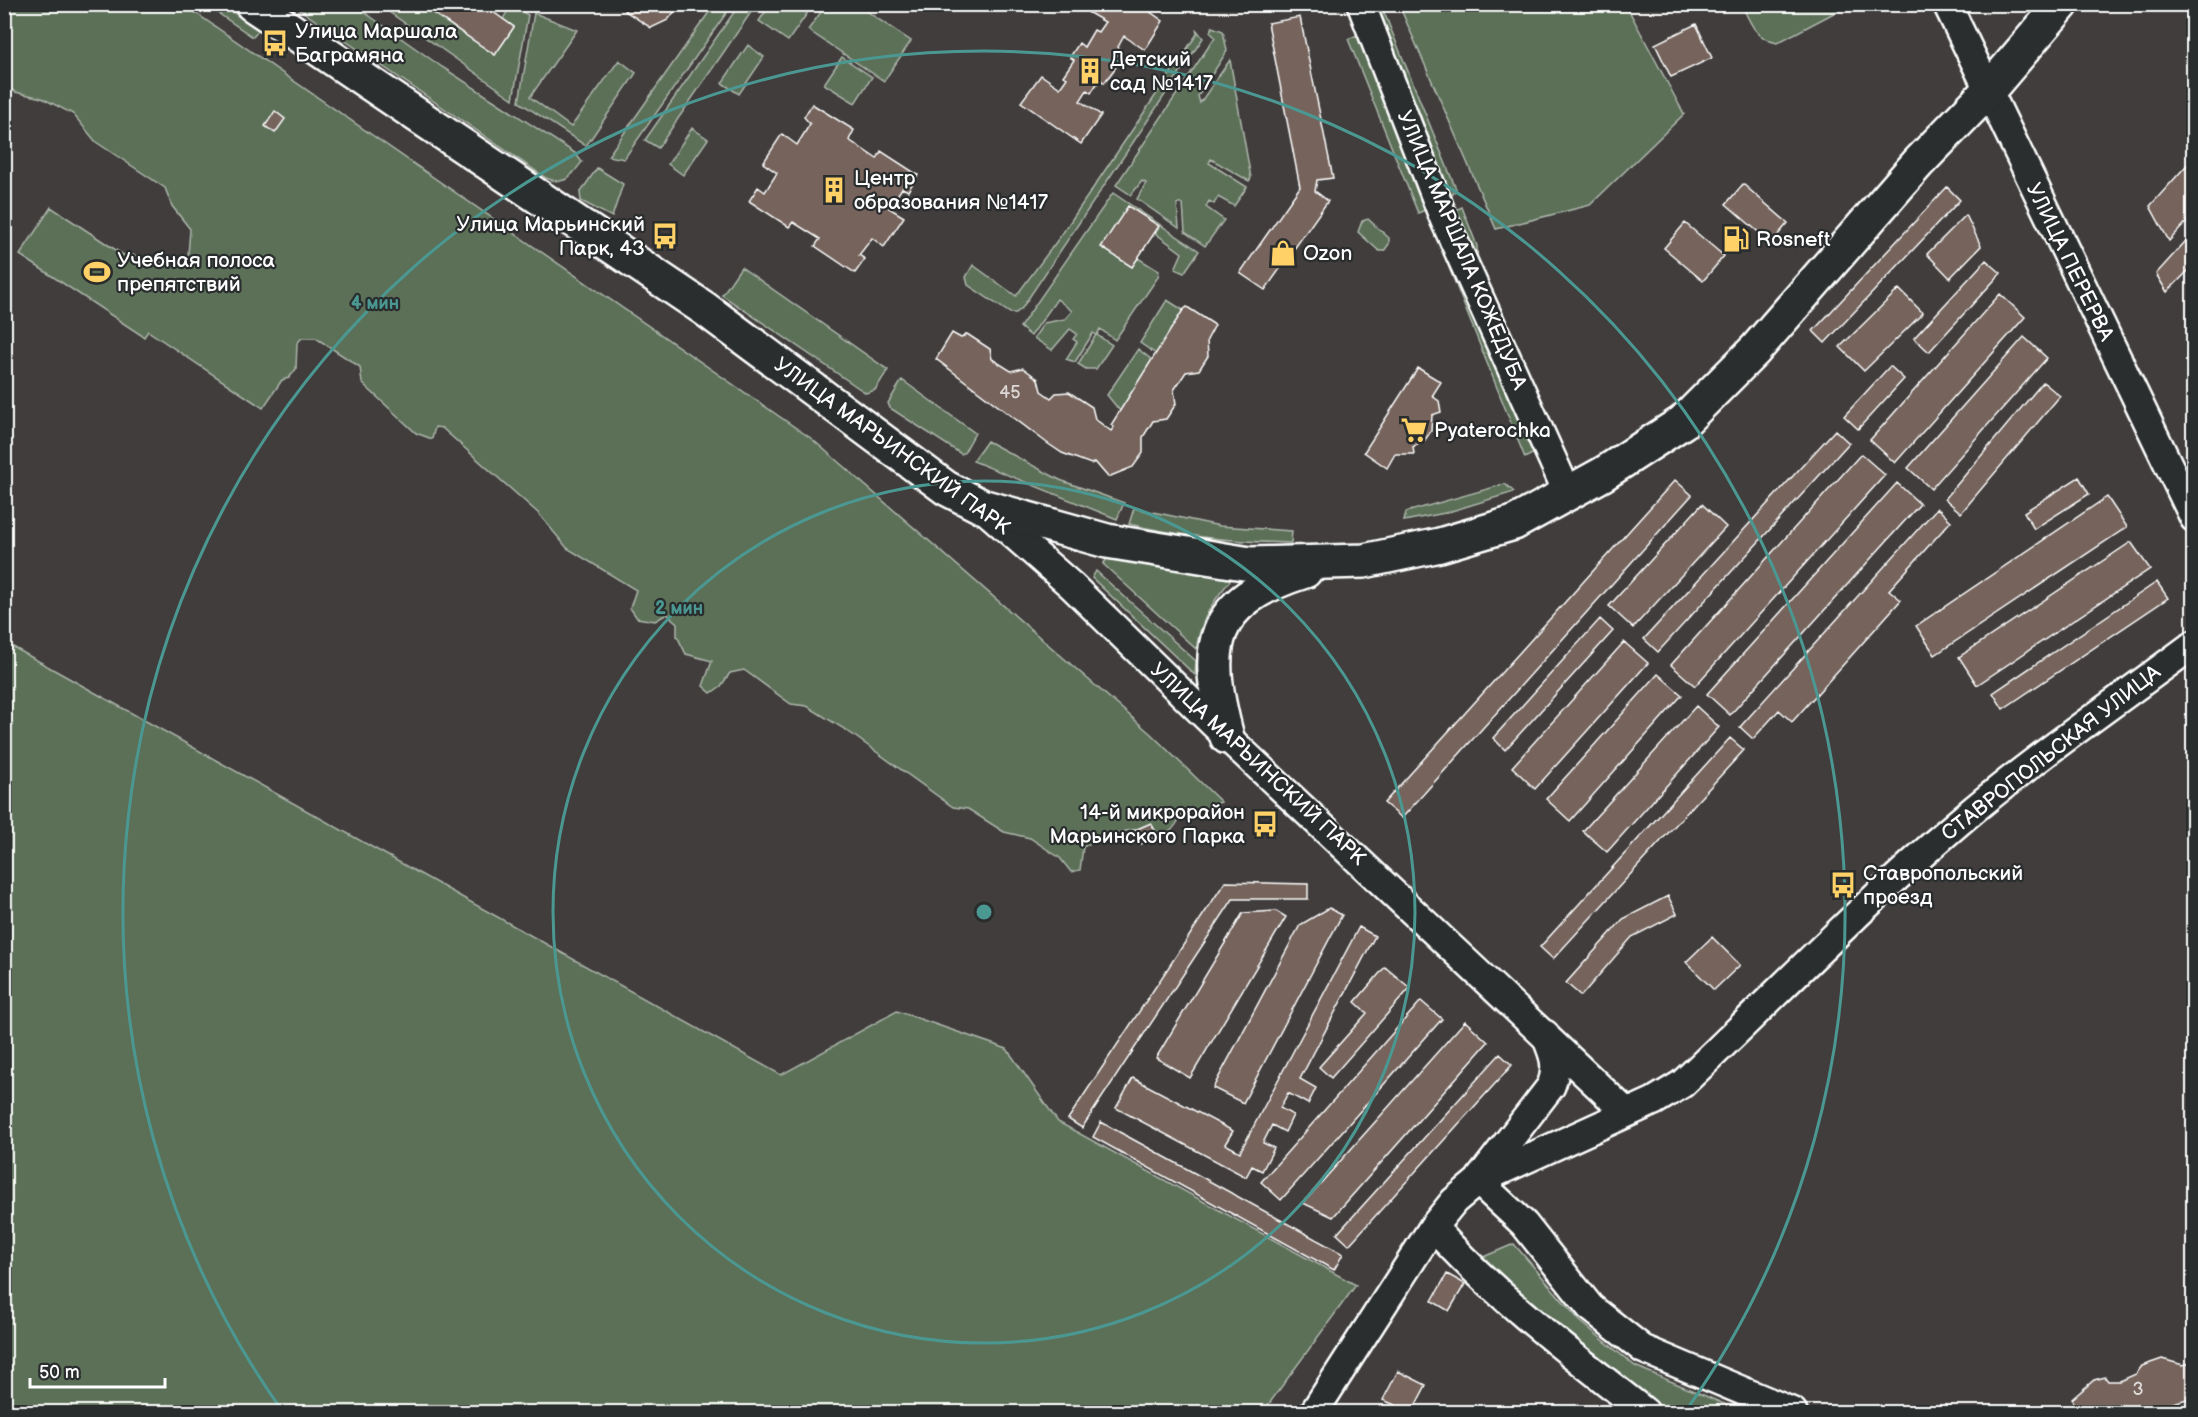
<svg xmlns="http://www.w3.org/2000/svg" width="2198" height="1417" viewBox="0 0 2198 1417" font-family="'Balsamiq Sans',sans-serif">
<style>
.green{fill:#5c6f59;stroke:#aeb7ac;stroke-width:1.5}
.building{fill:#74635b;stroke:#fff;stroke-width:1.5}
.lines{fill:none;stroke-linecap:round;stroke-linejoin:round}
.minor-casing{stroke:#fff;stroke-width:32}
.major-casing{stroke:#fff;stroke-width:38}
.minor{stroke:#2a2d2e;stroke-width:27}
.major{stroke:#2a2d2e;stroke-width:33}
.ring{fill:none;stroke:#4b9892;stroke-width:3}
.labels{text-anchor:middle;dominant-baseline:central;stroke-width:4.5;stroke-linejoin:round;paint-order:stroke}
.number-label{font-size:18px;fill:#dcd8d6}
.poi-label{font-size:21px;fill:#fff;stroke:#2a2d2e;text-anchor:start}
.street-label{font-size:21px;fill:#fff;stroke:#2a2d2e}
.centre{fill:#4b9892;stroke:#2a2d2e;stroke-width:3}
.ring-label{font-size:18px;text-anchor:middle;font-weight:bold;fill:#4b9892;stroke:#2a2d2e;stroke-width:4.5;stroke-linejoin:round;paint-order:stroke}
</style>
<rect width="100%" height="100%" fill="#403d3c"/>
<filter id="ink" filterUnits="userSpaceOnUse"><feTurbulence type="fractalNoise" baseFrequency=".0167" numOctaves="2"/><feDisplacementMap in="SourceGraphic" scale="12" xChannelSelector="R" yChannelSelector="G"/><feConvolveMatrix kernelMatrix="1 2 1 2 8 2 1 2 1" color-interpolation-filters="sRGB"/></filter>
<g filter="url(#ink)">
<path class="green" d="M4,5h180l628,434 339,295 70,68 -20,8 -17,1c-17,31 -15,21 -43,18 -13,-1 -47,12 -58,18l-3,23 -9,2 -11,-14 -30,-20 -26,-6 -36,-23 -15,-2 -107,-77 -39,-24 -16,-2 -47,-34 -14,3 -9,13 -10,7 -8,-7 9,-25 -26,-7 -9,-18v-13l-10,-9 -12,7 -18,-3 -7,-10 6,-18 -69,-42 -29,-35 -96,-85 -7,-1 -3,12 -16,-6 -54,-50 -2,-16 -44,-29h-14l-5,5 -1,26 -7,9 -7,2 -19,28 -115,-77 -4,6 -124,-82 31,-48 77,51 5,-3 37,10 11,-1 7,-9 2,-26 -18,-23 -7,-18 -69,-46 -23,-28 -31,-16 -27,-6 -10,-6z
M206,5h16l37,25 -6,7z
M293,5h61l88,62 133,86 7,9c-12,15 -16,24 -36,16z
M379,5h41l75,50 19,-28 -11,-8 8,-14 17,10 -15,84z
M714,5h18l-108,154 -16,-3z
M739,5h17l-98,143 -13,-8z
M770,5v-1l43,1 -25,36 -29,-20z
M826,5h31l54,36 -27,40 -76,-51z
M1367,5h14l75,184 -5,8h-3z
M1399,5h227l58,109 -94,91 -94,24z
M1742,5h107l-72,38c-21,-4 -27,-20 -35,-38z
M534,13l43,17 -47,67 41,30 48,-67 17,13 -50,73 -67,-44z
M1212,27l11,4 4,20 -29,45 2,7 30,-43 21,118 -2,3 -38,-22 -2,4 38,24 -13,19 -16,-9 -4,7 -5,-3 -3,6 18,13 -19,26 -20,-14 -2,-28h-6l2,24 -42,-29 9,-16 -4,-2 -11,14 -15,-10 99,-148 -5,-5z
M1196,29l7,9 -181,270 -6,5h-6l-42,-28 -2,-8 7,-12 43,31 46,-62 135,-200z
M1360,34l70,174 -12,5 -70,-174z
M748,45l16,12 -25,37 -17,-11z
M842,57l30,20 -17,26 -31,-19z
M692,128l16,11 -25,36 -15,-11z
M597,168l26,16 -11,33 -31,-16 -1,-8z
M1113,193l86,58 -15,22 -9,-4 7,-16 -27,-20 4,-6 -57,20 30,20 6,-9 21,13 -1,6 -43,63 -15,-11 -3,6 15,10 -16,24h-10l-8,-5 18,-29 -3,-2 -18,29 -9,-3 11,-17 -4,-3 4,-5 -7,-5 -18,21 -18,-12 10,-15 21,-4 7,-8 -15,-12 -26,37 -11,-9z
M1462,207l15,39 1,28 -25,-63z
M1368,219l21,19v6l-5,7h-5l-21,-19 4,-11z
M1443,226l91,227 -9,5 -91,-228z
M741,267l147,103 -13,20 -9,3 -144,-98z
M1167,300l16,10 -27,44 -16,-11z
M1138,349l14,11 -32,51 -13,-16z
M902,380l73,53 -11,20 -3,1 -71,-46 -2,-5z
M987,441l73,39 64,23 -7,16 -144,-58z
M1505,484l9,8 -69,21 -41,8 2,-9z
M1134,508l86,18 72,5 -1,12c-54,-1 -108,-6 -162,-19z
M1110,555l127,18c-21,23 -36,44 -41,76l-93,-85z
M1096,571l100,90 -1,14 -103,-97z
M4,642l777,433 116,-64 110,38 51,73 298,163 -93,127h-1258z
M1514,1244l66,77 55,45 108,46h-76l-191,-152z"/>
<path class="building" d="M420,4h62l32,23 -19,28z
M626,4h53v2l-11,14 -17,8 -26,-17z
M1088,4h51l24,17 -18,29 -21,-14 -6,11 2,3 -8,13 4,4 -12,16 -4,-4 -9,14 -4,-3 -7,11 21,14 -20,29 -60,-42 20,-27 19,13 7,-10 -4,-2 11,-16 -4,-3 9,-14 5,4 10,-17 4,2 7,-10 -21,-12z
M1300,17l33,161 -16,2 -2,11 13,10 -63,89 -25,-17 60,-86 -32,-164z
M1696,24l16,34 -41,19 -16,-33z
M812,104l42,26 -5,10 28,19 4,-8 37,24 -10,16 -6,-3 -13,20 15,9 -20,30 -12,-9 -13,17 6,4 -10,14 -40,-27 5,-7 -27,-17 -4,5 -40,-26 9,-14 7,5 12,-19 -14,-10 19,-29 15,11 13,-21 -6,-7z
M275,111l10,8 -10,14 -10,-7z
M2194,157v57l-25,27 -19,-35z
M1743,184l45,39 -17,20 -45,-39z
M1947,187l13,13 -135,143 -12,-12z
M1128,206l31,20 -27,41 -31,-20z
M1966,215l15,31 -31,32 -23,-24z
M1685,223l39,33 -21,25 -39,-33z
M2194,232v33l-27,27 -11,-18z
M1986,260l15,13 -72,79 -15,-14z
M1899,289l24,24 -59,58 -24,-24z
M2000,294l25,23 -130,146 -25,-23z
M1187,307l28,18 -8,15 1,16 -9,14 -13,2 -12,18 2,14 -10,15 -13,2 -10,16v16l-10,14 -25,10 -13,-15 -4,2 -29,-11 -15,-10 -111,-84 16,-26 9,5 6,-4 23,15 2,10 19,12 12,-3 15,11 3,12 10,7 5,-5 13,-1 23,15 3,12 16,12 3,-4 -3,-2 72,-115z
M2024,337l23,21 -116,131 -23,-21z
M1890,366l14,13 -46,50 -14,-13z
M1418,368l23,14 -9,14 7,5 2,11 -9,3 -1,16 -6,9 -12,7 1,7h-19l-8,14 -23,-16z
M2043,382l17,14 -99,117 -16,-14z
M1835,430l14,13 -191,209 -14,-13z
M1861,454l24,21 -190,211 -24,-21z
M2079,477l10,17 -55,35 -10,-17z
M1675,480l17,15 -290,323 -18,-15z
M1897,483l23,21 -190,211 -23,-21z
M2107,497l20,30 -192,128 -19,-29z
M1702,504l24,23 -93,101 -24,-22z
M1937,508l14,13 -62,69 12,10 -109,122 -13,-12 -26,29 -13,-12z
M2131,542l19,27 -173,116 -18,-28z
M2157,582l11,16 -165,111 -10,-16z
M1600,619l13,12 -108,119 -12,-12z
M1624,642l24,21 -113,126 -23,-22z
M1658,674l24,21 -112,126 -24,-22z
M1696,706l23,21 -112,125 -24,-21z
M1730,738l14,12 -191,209 -13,-12z
M1151,823l7,13 -17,8 -6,-14z
M1225,882l83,2v15h-75l-151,229 -14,-9z
M1668,896l9,18 -45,23 -51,59 -15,-13 57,-64z
M1329,908l13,7 -99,188 -30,-15 87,-163z
M1276,911l10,6 -96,161 -34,-20 87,-145z
M1359,927l16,9 -75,143 16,9 -8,16 -20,-11 -8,15 13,7 -8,17 -13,-7 -9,18 11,5 -12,23 -10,-5 -6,11 -130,-69 17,-30 100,53 -8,13 15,8z
M1712,937l28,28 -26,25 -28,-28z
M1385,967l25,21 -79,90 -12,-11 48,-54 -12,-11z
M1421,1001l21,18 -161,181 -20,-18z
M1465,1021l23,21 -155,175 -30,-14z
M1500,1054l12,11 -163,180 -12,-11z
M1101,1122l242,132 -9,16 -241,-133z
M1447,1274l18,10 -16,27 -17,-10z
M2162,1359l21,6 11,-3v35l-52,15h-66l-4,-13 22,-19 11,-3 3,4h12l16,-7 6,-8z
M1398,1371l28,14 -14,27 -29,-12z"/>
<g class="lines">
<g class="minor-casing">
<path id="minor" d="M1361,4l83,215 124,275
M1947,4l247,514
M983,508l89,78 155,151 400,376
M1480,1178l71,-92c8,-20 2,-33 -6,-52
M1478,1181l46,43 66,83 53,42 150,63
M1433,1227c63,70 138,127 212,185
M1314,1412l119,-185 21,-26 24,-20 176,-80 28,-17c92,-87 181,-180 277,-262 75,-64 156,-119 235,-178"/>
</g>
<g class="major-casing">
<path id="major" d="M252,4l453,305 241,179 35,18 126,35 143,23 114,-3 76,-16 74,-22 89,-49 80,-52 72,-72 163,-187 70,-72 74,-87
M1227,737c-24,-91 -20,-135 78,-166"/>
</g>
<use href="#minor" class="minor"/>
<use href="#major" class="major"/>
</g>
</g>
<g class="ring">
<circle cx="984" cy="912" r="431"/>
<path d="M283 1412A861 861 0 1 1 1685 1412"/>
</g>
<defs>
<g id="bus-bare" transform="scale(2.07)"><path d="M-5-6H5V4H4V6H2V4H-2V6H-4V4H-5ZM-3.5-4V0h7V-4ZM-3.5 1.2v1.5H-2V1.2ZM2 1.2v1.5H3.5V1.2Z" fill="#ffd166" stroke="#2a2d2e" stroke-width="2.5" paint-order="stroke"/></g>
<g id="building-bare" transform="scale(2.07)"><path d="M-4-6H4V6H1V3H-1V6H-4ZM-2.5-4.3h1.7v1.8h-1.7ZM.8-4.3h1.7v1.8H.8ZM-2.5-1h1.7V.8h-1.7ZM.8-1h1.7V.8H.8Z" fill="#ffd166" stroke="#2a2d2e" stroke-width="2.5" paint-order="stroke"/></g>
<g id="fuel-bare" transform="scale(2.07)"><path d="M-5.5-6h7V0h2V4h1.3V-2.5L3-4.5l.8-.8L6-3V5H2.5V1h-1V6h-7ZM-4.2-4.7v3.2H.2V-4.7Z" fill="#ffd166" stroke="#2a2d2e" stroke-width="2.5" paint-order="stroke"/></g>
<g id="shop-bare" transform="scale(2.07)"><path d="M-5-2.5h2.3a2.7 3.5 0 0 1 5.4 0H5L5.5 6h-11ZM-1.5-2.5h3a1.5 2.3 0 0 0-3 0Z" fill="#ffd166" stroke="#2a2d2e" stroke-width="2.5" paint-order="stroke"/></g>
<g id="stadium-bare" transform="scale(2.07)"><path d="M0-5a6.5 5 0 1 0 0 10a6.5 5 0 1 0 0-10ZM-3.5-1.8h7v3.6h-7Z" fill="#ffd166" stroke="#2a2d2e" stroke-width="2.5" paint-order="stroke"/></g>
<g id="supermarket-bare" transform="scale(2.07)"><path d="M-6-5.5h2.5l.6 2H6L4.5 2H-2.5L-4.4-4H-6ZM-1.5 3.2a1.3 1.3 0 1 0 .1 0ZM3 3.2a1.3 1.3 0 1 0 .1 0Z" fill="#ffd166" stroke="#2a2d2e" stroke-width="2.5" paint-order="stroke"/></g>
</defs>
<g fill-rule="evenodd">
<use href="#bus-bare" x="275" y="43"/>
<use href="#building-bare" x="1090" y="71"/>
<use href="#building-bare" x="834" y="190"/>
<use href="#bus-bare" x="665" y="236"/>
<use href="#fuel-bare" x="1736" y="239"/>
<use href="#shop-bare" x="1283" y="253"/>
<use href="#stadium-bare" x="97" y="272"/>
<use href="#supermarket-bare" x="1414" y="430"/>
<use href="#bus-bare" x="1265" y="824"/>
<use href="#bus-bare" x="1843" y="885"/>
</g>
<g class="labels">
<g class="number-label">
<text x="1010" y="392">45</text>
<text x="2138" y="1389">3</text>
</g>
<g class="poi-label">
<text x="295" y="31">Улица Маршала<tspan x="295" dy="24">Баграмяна</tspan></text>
<text x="1110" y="59">Детский<tspan x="1110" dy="24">сад №1417</tspan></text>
<text x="854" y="178">Центр<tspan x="854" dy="24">образования №1417</tspan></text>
<text x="645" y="224" text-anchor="end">Улица Марьинский<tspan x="645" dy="24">Парк, 43</tspan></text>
<text x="1756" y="239">Rosneft</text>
<text x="1303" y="253">Ozon</text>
<text x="117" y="260">Учебная полоса<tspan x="117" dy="24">препятствий</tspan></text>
<text x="1434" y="430">Pyaterochka</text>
<text x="1245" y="812" text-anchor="end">14-й микрорайон<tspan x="1245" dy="24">Марьинского Парка</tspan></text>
<text x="1863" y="873">Ставропольский<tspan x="1863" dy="24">проезд</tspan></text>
</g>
<g class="street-label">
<text transform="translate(1462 250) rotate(67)">УЛИЦА МАРШАЛА КОЖЕДУБА</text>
<text transform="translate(2070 262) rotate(64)">УЛИЦА ПЕРЕРВА</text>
<text transform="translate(892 446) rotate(36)">УЛИЦА МАРЬИНСКИЙ ПАРК</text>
<text transform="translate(2051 753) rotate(-38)">СТАВРОПОЛЬСКАЯ УЛИЦА</text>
<text transform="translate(1258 764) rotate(43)">УЛИЦА МАРЬИНСКИЙ ПАРК</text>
</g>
</g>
<circle cx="984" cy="912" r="9" class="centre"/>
<g class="ring-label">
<text x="375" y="309">4 мин</text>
<text x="679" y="614">2 мин</text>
</g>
<rect width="2198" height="1417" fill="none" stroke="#2a2d2e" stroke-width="24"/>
<rect x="12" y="12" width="2174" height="1393" fill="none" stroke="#fff" stroke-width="2" filter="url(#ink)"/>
<path d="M30 1378v9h135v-9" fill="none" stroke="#ffffff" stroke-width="3"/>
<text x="39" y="1378" font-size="18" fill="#ffffff" stroke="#2a2d2e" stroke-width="4.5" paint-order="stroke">50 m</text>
</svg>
